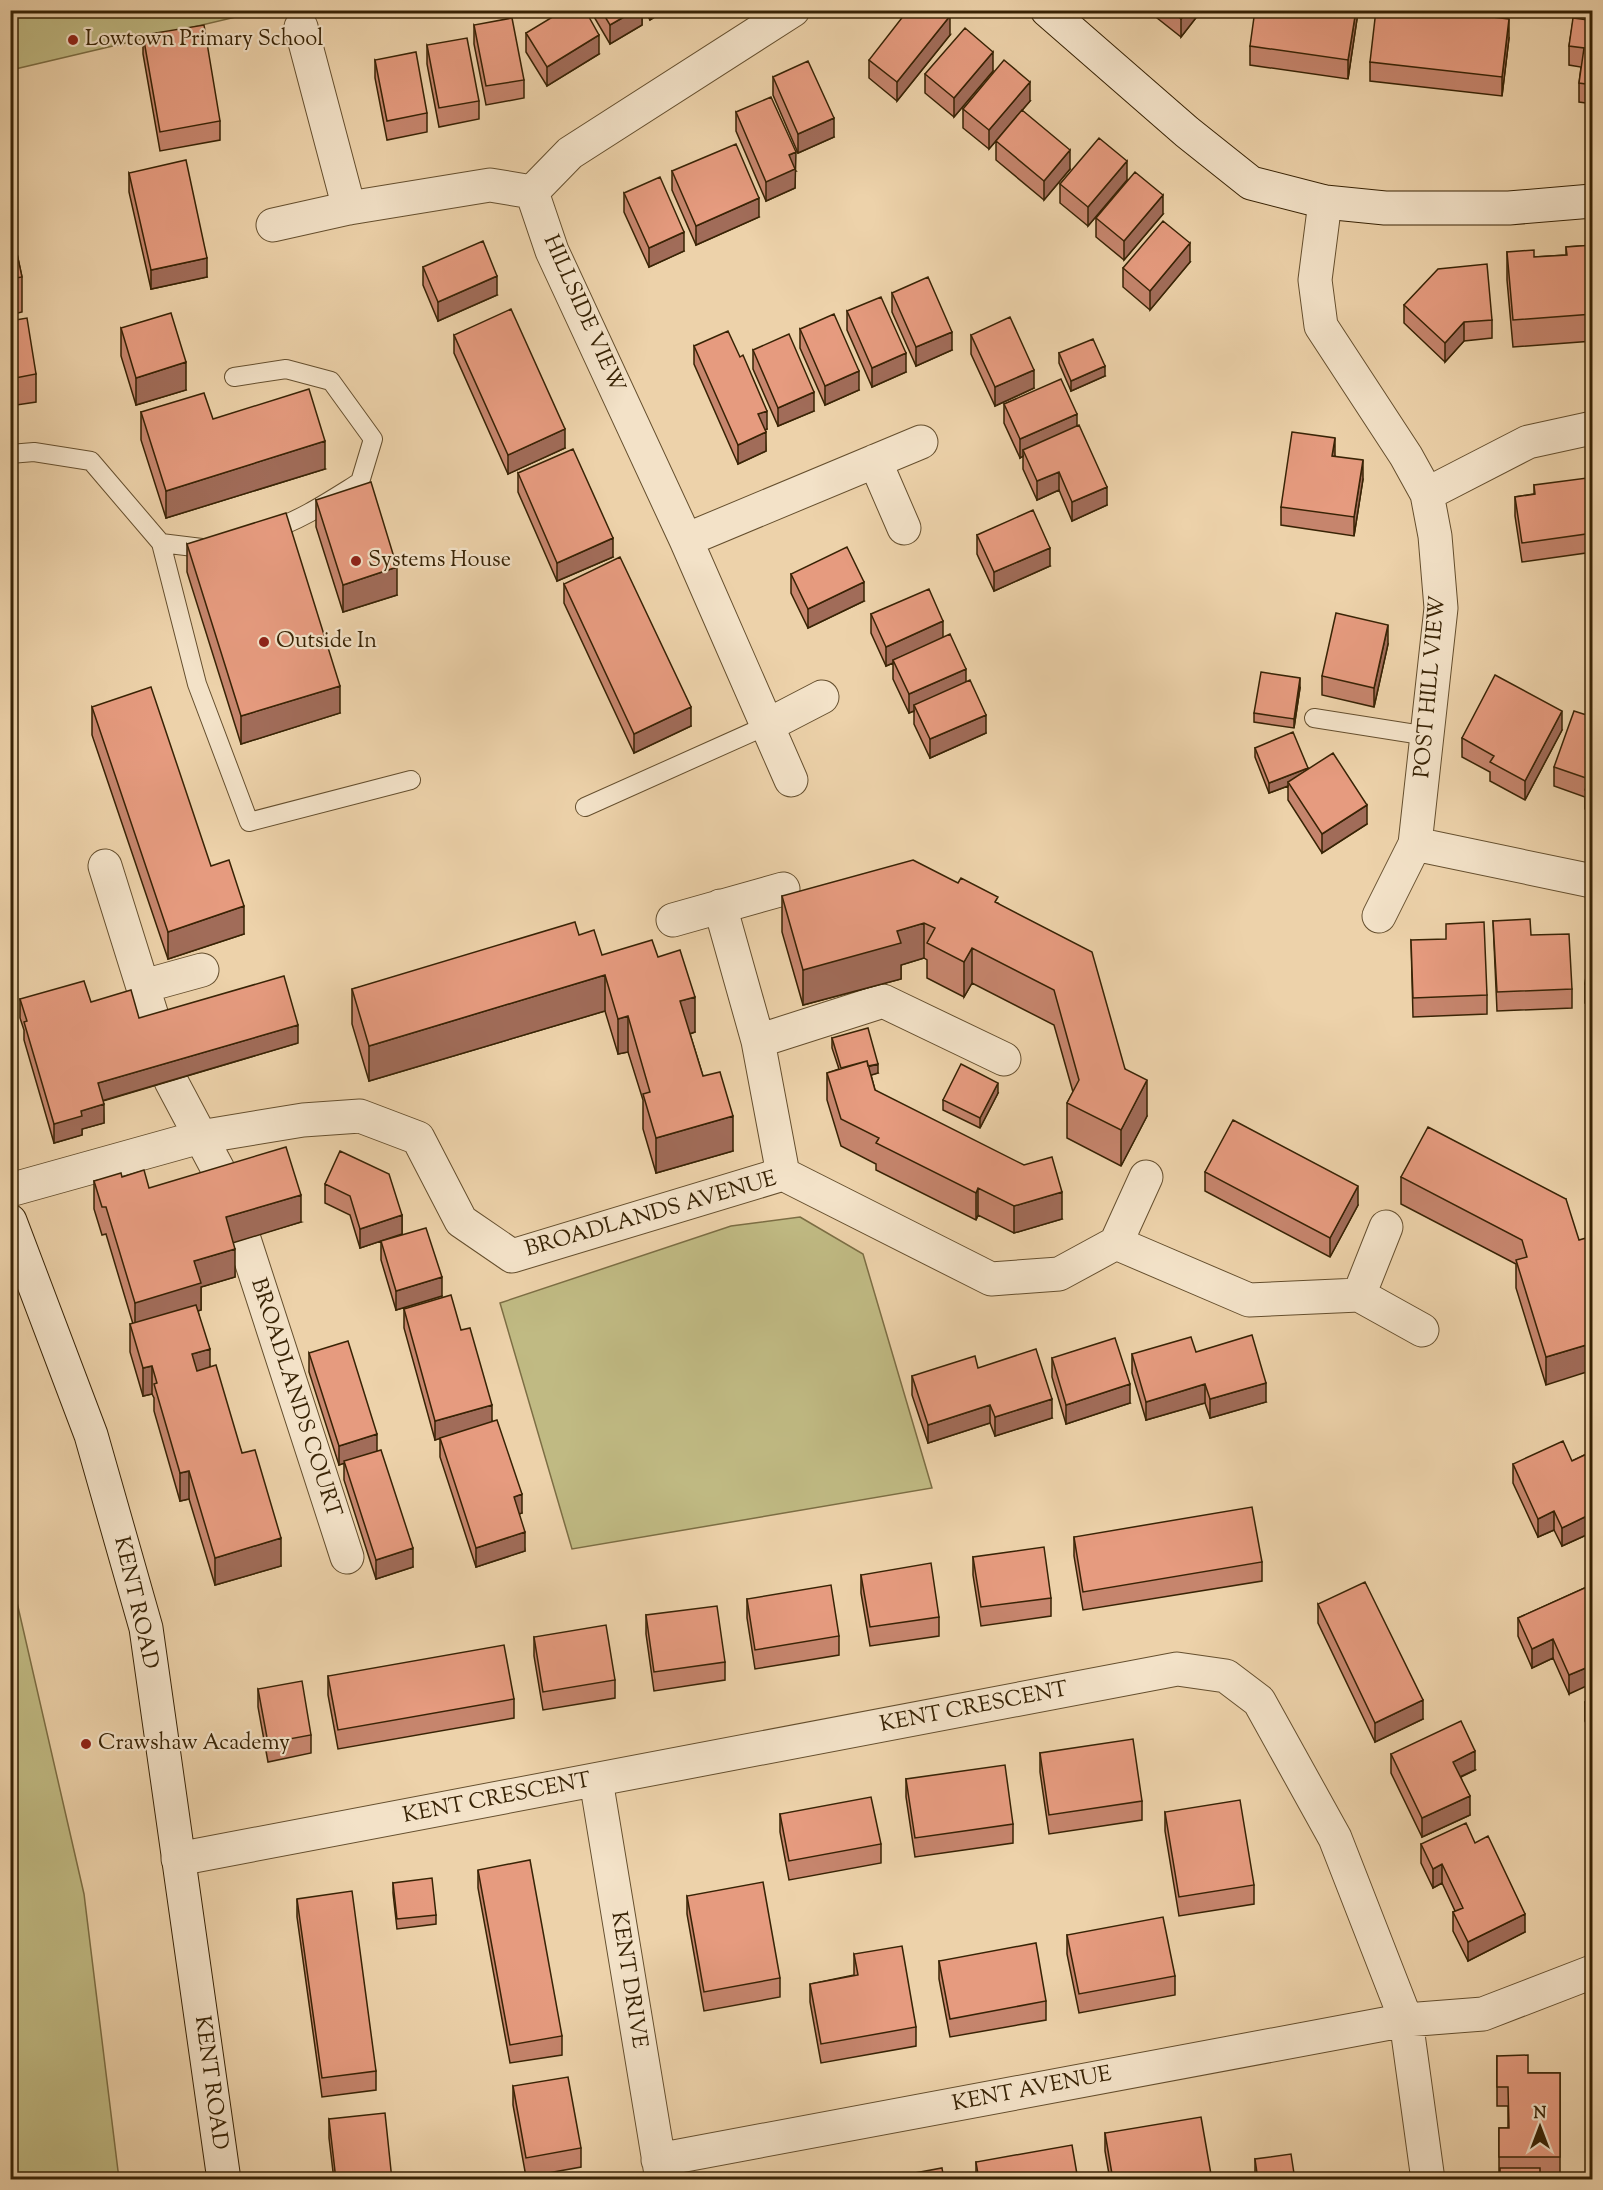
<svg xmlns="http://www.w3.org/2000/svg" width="1603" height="2190" viewBox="0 0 1603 2190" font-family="'Sorts Mill Goudy',serif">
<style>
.green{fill:#c0ba83;stroke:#7c6e44;stroke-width:1.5}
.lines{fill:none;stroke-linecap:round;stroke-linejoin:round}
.lane-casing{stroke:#654f2e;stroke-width:20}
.street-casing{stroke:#654f2e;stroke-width:35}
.secondary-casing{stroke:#382305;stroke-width:35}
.lane{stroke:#f3e2c8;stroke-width:18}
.street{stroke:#f3e2c8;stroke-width:33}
.secondary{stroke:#f3e2c8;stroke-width:33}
.wall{fill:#c6856d;stroke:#382305;stroke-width:1.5}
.shaded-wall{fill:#a16c59;stroke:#382305;stroke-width:1.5}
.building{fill:#e69b7f;stroke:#382305;stroke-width:1.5}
.poi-dot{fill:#8f2418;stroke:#f3e2c8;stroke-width:2}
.labels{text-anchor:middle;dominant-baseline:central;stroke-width:4.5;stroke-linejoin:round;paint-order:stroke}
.poi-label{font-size:22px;fill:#382305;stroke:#f3e2c8;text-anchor:start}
.street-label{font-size:22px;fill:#382305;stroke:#f3e2c8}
</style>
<rect width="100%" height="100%" fill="#edd2aa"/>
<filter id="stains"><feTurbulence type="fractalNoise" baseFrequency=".00333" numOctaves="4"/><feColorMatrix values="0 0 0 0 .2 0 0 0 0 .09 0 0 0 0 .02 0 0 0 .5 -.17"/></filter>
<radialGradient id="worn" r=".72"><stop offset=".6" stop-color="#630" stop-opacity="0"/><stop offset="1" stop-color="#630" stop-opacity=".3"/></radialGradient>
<path class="green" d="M11,10l250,1 -250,59z
M800,1217l63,37 69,234 -360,61 -72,-246 231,-77z
M10,1572l74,322 35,285h-108z"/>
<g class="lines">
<g class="lane-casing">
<path id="lane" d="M234,377l52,-8 45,12 42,58 -13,43c-29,18 -60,39 -93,49
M10,454l24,-2 57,9 70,82 49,6
M161,543l36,141 52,138 162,-42
M1314,718l114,18
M585,807l183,-82"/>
</g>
<g class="street-casing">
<path id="street" d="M301,27l48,181
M1325,202l-10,78 6,46 85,130 21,38 8,42 6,72 -26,236 177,37
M273,225l76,-17 141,-23 42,7
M875,461l29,67
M1427,494l101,-52 64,-14
M686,540l235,-98
M768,725l54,-28
M791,780l-105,-240 -134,-289 -20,-59 38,-39 223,-143
M105,866l52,166
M720,906l38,135 25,133
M1379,916l36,-72
M673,920l110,-31
M144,986l58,-16
M758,1041l125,-40 121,58
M171,1081l59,111
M10,1190l190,-53 103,-17 57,-4 58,22 43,83 51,35 271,-82 208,105 68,-5 57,-31 30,-66
M244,1239l103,318
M1116,1243l133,57 110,-5 27,-68
M1359,1295l63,35
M596,1780l66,400
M178,1859l999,-190 49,7 33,25 76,137 71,182 22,160
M658,2160l748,-140 77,-6 109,-42"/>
</g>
<g class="secondary-casing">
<path id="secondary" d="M1047,10l140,122 64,51 74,19 60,6h124l83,-7
M10,1221l81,214 55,193 78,552"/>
</g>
<use href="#lane" class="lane"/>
<use href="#street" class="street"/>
<use href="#secondary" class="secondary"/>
</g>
<path class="wall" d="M590,10h52v15l-32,19z
M644,10h22l-16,10z
M1147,10h55l-21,27z
M1357,10v9l-9,60 -98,-14v-19z
M1573,10h20v94l-14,-2v-19l2,-16 -12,-2v-19l4,-25z
M474,25l50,55v18l-38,7 -12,-61z
M526,33l73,21 -52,32 -21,-34z
M143,35l77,86v19l-60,11 -17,-97z
M950,35l-53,66 -28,-23v-18z
M1509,38l-7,58 -132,-15v-19z
M427,45l52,56v18l-40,8 -12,-63z
M375,60l52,53v19l-40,8 -12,-62z
M993,71l-39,46 -29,-24v-19z
M773,77l61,60 -36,16 -25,-58z
M1030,101l-41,48 -26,-21v-19z
M736,112l60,59h-1v17l-29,13 -30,-70z
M996,141l74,28 -26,31 -48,-40z
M672,171l87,46 -63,28 -24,-55z
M129,173l78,104 -56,12 -22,-97z
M1127,180l-39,46 -28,-23v-19z
M624,193l60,58 -35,16 -25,-55z
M1163,214l-39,46 -28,-23v-19z
M10,221l12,56v35l-12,3z
M1593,245v96l-80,6 -6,-67v-28l27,5 32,-2v-8z
M1190,262l-40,48 -27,-23v-19z
M423,267l74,28 -59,26 -15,-36z
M892,293l60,57 -36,16 -24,-54z
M1404,305l88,15v18l-28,3 -19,21 -41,-39z
M847,311l59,61 -34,15 -25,-57z
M10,321l26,53v28l-26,4z
M121,328l65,62 -50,15 -15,-49z
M800,329l59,61 -34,15 -25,-57z
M454,335l111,113 -57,26 -54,-121z
M971,335l63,53 -39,18 -24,-52z
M694,346l73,83 -2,1 1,21 -28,13 -44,-100z
M753,350l61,61 -36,15 -25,-57z
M1059,353l46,23 -34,15 -12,-28z
M1004,404l73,22 30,79 -35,16 -13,-31 -22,10 -14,-31v-13l-3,2 -16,-35z
M141,412l184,57 -159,49 -25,-78z
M1335,456l28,23 -9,57 -73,-11v-18z
M518,473l95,84 -56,24 -39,-89z
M1534,485l59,33v34l-71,10 -7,-46v-19l19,-3z
M316,500l81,95 -54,17 -27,-85z
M977,535l73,31 -56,25 -17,-37z
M187,544l153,169 -99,31 -54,-172z
M791,574l73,27 -56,27 -17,-35z
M564,584l127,142 -57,27 -70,-150z
M871,614l72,23 23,45 20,51 -56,25 -16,-34v-13l-5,2 -16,-34v-16l-7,3 -15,-33z
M1388,644l-14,63 -52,-12v-19z
M1300,688l-6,40 -40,-6v-9z
M92,707l119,159 33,68 -76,25 -76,-224z
M1593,717v94l-8,-2v-12l-31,-11v-19z
M1562,730l-37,70 -35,-19v-9l-28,-15v-19z
M1255,748l53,21 59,55 -45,29 -34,-53v-14l-19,7 -14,-36z
M782,896l216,7 127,166 22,47 -26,50 -54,-28v-35l6,-11 -19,-67 -82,-42 -8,14 -37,-19v-18l-3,-2 -23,7v14l-98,26 -21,-73z
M1493,921l38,14 41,54v19l-75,3z
M1592,931l1,73 -8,-1v-19z
M579,935l23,20 56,2 37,75 -5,2 13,42 30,75 -77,22 -13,-44v-29l-15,-48 -10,2 -13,-43 -236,70 -17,-57v-35z
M1411,940l76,55v19l-74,3z
M20,999l71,3 48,16 159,25 -195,58 1,22 -22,6v6l-28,8 -30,-103v-10l-4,-12z
M832,1038l46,35 -7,2 4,15 187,129 -48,14 -36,-18 -2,5 -100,-50v-6l-35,-18 -14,-46v-27l12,-4 -7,-21z
M998,1093l-18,35 -37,-18v-10z
M1205,1172l153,33 -28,52 -125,-66z
M122,1177l27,11 152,34 -68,20 2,35 -34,10v23l-3,1 12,56 32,86 39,113 -66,19 -26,-86 -9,2 -26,-90v-13l-2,-4 -9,2 -13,-44v-28h3l-27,-90 -4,1 -8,-26v-28z
M1401,1177l165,22 -20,186 -30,-97v-24l-115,-60z
M325,1184l77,31v19l-42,14 -10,-33 -25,-12z
M381,1241l61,55 -46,14 -15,-50z
M404,1309l57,21 31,91 30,92 -3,1 6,37 -49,16 -36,-110v-19l-5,2 -31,-112z
M1196,1352l70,50 -56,16 -5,-15 -59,17 -14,-47v-19z
M309,1353l68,98 36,116 -37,12 -32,-99v-17l-5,2 -30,-93z
M1052,1358l78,45 -64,21 -14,-47z
M978,1368l74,50 -57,18 -5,-13 -62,20 -16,-48v-19z
M1593,1451v81l-31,14 -8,-16 -16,7 -25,-54v-19l59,-3z
M1074,1537l188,25v19l-179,29 -9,-54z
M973,1557l78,41v18l-70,10 -8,-51z
M861,1575l78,42v19l-69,10 -9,-53z
M1589,1586l-20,108 -16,-36 -21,10 -14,-32v-18z
M747,1599l92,37v19l-84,14 -8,-51z
M1318,1604l105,115 -48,23 -57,-119z
M646,1615l79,47v18l-71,11 -8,-57z
M534,1637l81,43v18l-72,12 -9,-54z
M328,1676l186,23v19l-176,31 -10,-54z
M258,1689l53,46v18l-43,9 -10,-55z
M1593,1699v39l-8,-17v-19z
M1040,1753l102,48v19l-93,14 -9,-62z
M1391,1754l84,16 -14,7 9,38 -48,22 -31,-64z
M906,1779l107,45v19l-98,14 -9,-60z
M1165,1812l89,73v19l-75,12 -14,-85z
M780,1814l101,30v19l-92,17 -9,-48z
M1475,1843l50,89 -57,29 -15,-30v-19l2,-1 -13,-28 -9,5 -12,-25v-19z
M478,1870l84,166v19l-52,8 -32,-175z
M393,1883l43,32v9l-39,5 -4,-36z
M687,1896l93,82v19l-76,14 -17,-97z
M297,1899l79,172v19l-54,7 -25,-180z
M1067,1935l108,41v19l-96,18 -12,-59z
M854,1954l62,73v19l-95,17 -11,-61v-18l44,-9z
M939,1961l107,40v19l-96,17 -11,-58z
M1497,2056l31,17h32v103h-61v-48h9v-22h-11z
M513,2086l68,62v19l-55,10 -13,-72z
M329,2119l63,61h-58l-5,-42z
M1105,2133l107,47h-102l-5,-29z
M1255,2159l40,21h-40z
M976,2162l102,18h-102z"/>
<path class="shaded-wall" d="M636,10h6v15l-32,19v-19z
M650,10h16l-16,10z
M1188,10h14l-21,27v-18z
M1356,10h1v9l-9,60v-19z
M950,16v19l-53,66v-19z
M1509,19v19l-7,58v-19z
M599,35v19l-52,32v-19z
M993,52v19l-39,46v-19z
M1030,82v19l-41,48v-19z
M834,118v19l-36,16v-19z
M1070,150v19l-26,31v-19z
M796,152l-1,36 -29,13v-19l23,-27z
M1127,161v19l-39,46v-19z
M1163,195v19l-39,46v-19z
M759,198v19l-63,28v-19z
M684,232v19l-35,16v-19z
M1190,243v19l-40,48v-19z
M207,258v19l-56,12v-19z
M497,276v19l-59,26v-19z
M1464,322v19l-19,21v-19z
M952,332v18l-36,16v-19z
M906,353v19l-34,15v-19z
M186,362v28l-50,15v-27z
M1105,366v10l-34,15v-10z
M1034,370v18l-39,18v-19z
M859,371v19l-34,15v-19z
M814,392v19l-36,15v-18z
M767,411v18l-9,4v-19z
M1077,414v18l-54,18v6l-3,2v-19z
M565,429v19l-57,26v-19z
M766,432v19l-28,13v-19z
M1335,438v19l-3,-1z
M325,441v28l-159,49v-27z
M1363,460v19l-9,57v-19z
M1059,472v18l-22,10v-19z
M1107,487v18l-35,16v-19z
M613,538v19l-56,24v-18z
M1050,548v18l-56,25v-19z
M397,567v28l-54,17v-27z
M864,582v19l-56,27v-19z
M943,621v19l-50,20v3l-7,3v-19z
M1388,625v19l-14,63v-19z
M966,669v19l-52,17v6l-5,2v-19z
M1300,678v10l-6,40v-9z
M340,686v27l-99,31v-28z
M691,707v19l-57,27v-19z
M1562,711v19l-37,70v-19z
M986,715v18l-56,25v-19z
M1308,768v9l-20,5v4l-19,7v-10z
M1367,805v19l-45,29v-19z
M244,906v28l-76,25v-27z
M924,923v35l-23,7v14l-98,26v-35l94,-39z
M972,948v35l-8,14v-35z
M605,975v36l-236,70v-35z
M695,997v35l-15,5v-36z
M628,1016v36l-10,2v-35z
M298,1025v18l-200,59v-19z
M878,1064v9l-35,11v-10z
M1147,1080v36l-26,50v-36z
M998,1083v10l-18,35v-10z
M104,1104v19l-22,6v6l-28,8v-19l27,-13z
M733,1116v35l-77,22v-35z
M1358,1186v19l-28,52v-19z
M978,1188v27l-2,5v-27z
M1062,1192v27l-48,14v-27z
M301,1195v27l-75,23v-28z
M402,1215v19l-42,14v-19z
M235,1249v28l-34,10v23l-66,20v-27l59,-42z
M442,1277v19l-46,14v-19z
M1593,1343v27l-47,15v-28z
M210,1349v27l-18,6v-28z
M152,1366v28l-9,2v-28z
M1266,1383v19l-56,16v-19z
M1130,1384v19l-64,21v-19z
M1205,1384v19l-59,17v-18z
M1052,1399v19l-57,18v-19z
M492,1405v18l-57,17v-19z
M990,1405v18l-62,20v-18z
M377,1434v18l-38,13v-19z
M189,1471v28l-9,2v-28z
M522,1494v19l-8,3v-19z
M1554,1511v19l-16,7v-18z
M1593,1513v19l-31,14v-18z
M525,1532v19l-49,16v-19z
M281,1538v28l-66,19v-27z
M413,1548v19l-37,12v-19z
M1553,1639v19l-21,10v-19z
M1593,1665v18l-24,11v-19z
M1423,1700v19l-48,23v-19z
M1475,1751v19l-22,10v-18z
M1470,1796v19l-48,22v-19z
M1442,1864v19l-9,5v-19z
M1525,1914v18l-57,29v-19z"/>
<path class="building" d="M564,10h21l14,25 -52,32 -21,-34z
M601,10h35l-26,15z
M908,10h34l8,6 -53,66 -28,-22z
M1171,10h17l-7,9z
M1255,10h101l-8,50 -98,-14z
M1376,10h58l75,9 -7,58 -132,-15z
M1573,10h20v75l-14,-2 5,-35 -15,-2 4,-28 15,2 1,-6 -16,-2z
M512,18l12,62 -38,6 -12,-61z
M204,25l16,96 -60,11 -17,-97z
M965,28l28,24 -39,46 -29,-24z
M467,38l12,63 -40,7 -12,-63z
M416,52l11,61 -40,8 -12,-61z
M1004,60l26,22 -41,48 -26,-21z
M808,61l26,57 -36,16 -25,-57z
M771,97l25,55 -7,3 6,14 -29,13 -30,-70z
M1022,110l48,40 -26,31 -48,-40z
M1099,138l28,23 -39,46 -28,-23z
M736,144l23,54 -63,28 -24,-55z
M186,160l21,98 -56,12 -22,-97z
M1135,172l28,23 -39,46 -28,-23z
M660,177l24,55 -35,16 -25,-55z
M10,221l12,56 -12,2z
M1163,221l27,22 -40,48 -27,-23z
M483,241l14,35 -59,26 -15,-35z
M1593,245v69l-80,6 -6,-68 27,-2v7l33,-2 -1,-8z
M1487,264l5,56 -28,2 -19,21 -41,-38 34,-36z
M928,277l24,55 -36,15 -24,-54z
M881,297l25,56 -34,15 -25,-57z
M511,309l54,120 -57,26 -54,-120z
M171,313l15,49 -50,16 -15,-50z
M834,314l25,57 -34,15 -25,-57z
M1010,317l24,53 -39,17 -24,-52z
M27,318l9,56 -26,5v-58z
M728,331l12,26 3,-2 24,56 -9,3 8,18 -28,13 -44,-99z
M789,334l25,58 -36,16 -25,-58z
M1093,339l12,27 -34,15 -12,-28z
M1061,379l16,35 -57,25 -16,-35z
M309,389l16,52 -159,50 -25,-79 63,-19 9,26z
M1079,425l28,62 -35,15 -13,-30 -22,9 -14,-31z
M1292,432l43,6 -3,18 31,4 -9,57 -73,-10z
M573,449l40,89 -56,25 -39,-90z
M1587,478l6,40v15l-71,10 -7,-46 20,-3 -1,-9z
M371,482l26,85 -54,18 -27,-85z
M1033,510l17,38 -56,24 -17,-37z
M286,513l54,173 -99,30 -54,-172z
M847,547l17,35 -56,27 -17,-35z
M620,557l71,150 -57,27 -70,-150z
M929,589l14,32 -57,26 -15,-33z
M1336,613l52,12 -14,63 -52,-12z
M950,634l16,35 -57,25 -16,-34z
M1261,672l39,6 -6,41 -40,-6z
M1495,675l67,36 -37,70 -35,-19 4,-6 -32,-18z
M970,680l16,35 -56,24 -16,-34z
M151,687l60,179 18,-6 15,46 -76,26 -76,-225z
M1574,711l19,6v75l-8,-2 4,-11 -35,-12z
M1293,732l15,36 -39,15 -14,-35z
M1333,753l34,52 -45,29 -34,-52z
M913,860l45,23 3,-5 37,19 -3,5 97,50 33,117 22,11 -26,50 -54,-27 12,-23 -25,-90 -82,-42 -8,14 -37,-19 8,-15 -11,-5 -27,8 4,12 -98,27 -21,-74z
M1530,919l1,16 38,-1 3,55 -75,3 -4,-71z
M575,922l4,13 15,-5 8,25 50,-15 6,17 22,-7 15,47 -15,4 23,75 17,-4 13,44 -77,22 -13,-44 7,-2 -22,-76 -10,3 -13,-44 -236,71 -17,-57z
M1484,922l3,73 -74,3 -2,-58 35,-1v-15z
M1592,931h1v54l-8,-1z
M284,976l14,49 -200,58 6,21 -23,7 1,5 -28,8 -30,-102 3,-1 -7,-22 64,-18 7,21 40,-12 8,28z
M868,1028l10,36 -10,2 -1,-5 -26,7 -9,-30z
M867,1061l8,29 149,75 28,-8 10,35 -48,14 -36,-18 -2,5 -100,-50 3,-5 -38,-19 -14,-46z
M961,1064l37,19 -18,35 -37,-18z
M1233,1120l125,66 -28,52 -125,-66z
M1428,1127l138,72 13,41 14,-4v107l-47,14 -30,-97 11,-3 -5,-17 -121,-63z
M286,1147l15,48 -75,22 9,32 -41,12 7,22 -66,20 -29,-96h-4l-8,-26 27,-8 1,4 22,-7 5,18z
M340,1151l49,23 13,41 -42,14 -10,-33 -25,-12z
M426,1228l16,49 -46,14 -15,-50z
M451,1295l10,35 9,-2 22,77 -57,16 -31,-112z
M196,1305l14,44 -18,5 5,17 19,-6 26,88 13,-3 26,88 -66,20 -26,-87 -9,2 -26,-89 3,-1 -5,-17 -9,2 -13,-44z
M1252,1335l14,48 -56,16 -5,-15 -59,18 -14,-48 59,-17 5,15z
M1115,1338l15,46 -64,21 -14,-47z
M348,1341l29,93 -38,12 -30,-93z
M1036,1349l16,50 -57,18 -5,-12 -62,20 -16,-49 63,-20 3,12z
M497,1420l25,74 -8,3 11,35 -49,16 -36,-110z
M1563,1441l9,20 21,-10v62l-31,15 -8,-17 -16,8 -25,-55z
M381,1450l32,98 -37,12 -32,-99z
M1252,1507l10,55 -179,30 -9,-55z
M1044,1547l7,51 -70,9 -8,-50z
M931,1563l8,54 -69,10 -9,-52z
M1365,1582l58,118 -48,23 -57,-119z
M831,1585l8,51 -84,14 -8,-51z
M1589,1586l4,8v71l-24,10 -16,-36 -21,10 -14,-31z
M717,1606l8,56 -71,10 -8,-57z
M606,1625l9,55 -72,12 -9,-55z
M504,1645l10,54 -176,31 -10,-54z
M302,1681l9,54 -43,8 -10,-54z
M1593,1699v21l-8,-18z
M1461,1721l14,30 -22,11 17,34 -48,22 -31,-64z
M1133,1739l9,62 -93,14 -9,-62z
M1005,1765l8,59 -98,14 -9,-59z
M871,1797l10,47 -92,17 -9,-47z
M1240,1800l14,85 -75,12 -14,-85z
M1466,1823l9,20 13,-7 37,78 -57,28 -15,-30 10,-4 -21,-44 -9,5 -12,-25z
M530,1860l32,176 -52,9 -32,-175z
M432,1878l4,37 -39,4 -4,-36z
M763,1882l17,96 -76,14 -17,-96z
M352,1891l24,180 -54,7 -25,-179z
M1163,1917l12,59 -96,18 -12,-59z
M1036,1943l10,58 -96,18 -11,-58z
M902,1946l14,81 -95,17 -11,-60 48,-9 -4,-21z
M1528,2055v18h32v84h-61v-29h10l-1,-41h-11v-31z
M568,2077l13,71 -55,10 -13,-72z
M385,2113l7,67h-56l-7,-61z
M1201,2117l11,63h-99l-8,-47z
M1072,2145l6,35h-99l-3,-18z
M1291,2154l4,26h-37l-3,-21z
M942,2168l2,12h-67z
M1500,2168h40v12h-40z
M1338,2174l1,6h-34z"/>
<g class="poi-dot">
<circle cx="73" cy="40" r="6"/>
<circle cx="356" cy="561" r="6"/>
<circle cx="264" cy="642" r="6"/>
<circle cx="86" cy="1744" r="6"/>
</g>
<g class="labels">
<g class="poi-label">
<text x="85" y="40">Lowtown Primary School</text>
<text x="368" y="561">Systems House</text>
<text x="276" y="642">Outside In</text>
<text x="98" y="1744">Crawshaw Academy</text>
</g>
<g class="street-label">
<text transform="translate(583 314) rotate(66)">HILLSIDE VIEW</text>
<text transform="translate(1431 687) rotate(-85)">POST HILL VIEW</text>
<text transform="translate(651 1215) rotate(-16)">BROADLANDS AVENUE</text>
<text transform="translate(295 1398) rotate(72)">BROADLANDS COURT</text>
<text transform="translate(135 1603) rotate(77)">KENT ROAD</text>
<text transform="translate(974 1708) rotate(-11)">KENT CRESCENT</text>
<text transform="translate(497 1799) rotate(-11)">KENT CRESCENT</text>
<text transform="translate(628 1980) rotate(81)">KENT DRIVE</text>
<text transform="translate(210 2083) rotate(82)">KENT ROAD</text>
<text transform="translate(1032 2090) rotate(-11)">KENT AVENUE</text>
</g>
</g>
<rect width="1603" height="2190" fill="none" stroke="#edd2aa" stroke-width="36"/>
<rect x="12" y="12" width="1579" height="2166" fill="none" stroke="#382305" stroke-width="3"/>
<rect x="18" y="18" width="1567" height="2154" fill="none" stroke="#382305" stroke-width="1.5"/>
<g transform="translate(1540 2127)" stroke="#f3e2c8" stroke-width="4.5" paint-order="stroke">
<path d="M0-4.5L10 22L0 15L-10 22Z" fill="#382305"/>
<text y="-9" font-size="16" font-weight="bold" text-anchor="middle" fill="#382305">N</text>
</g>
<rect width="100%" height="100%" filter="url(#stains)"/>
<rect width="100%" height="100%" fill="url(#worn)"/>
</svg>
